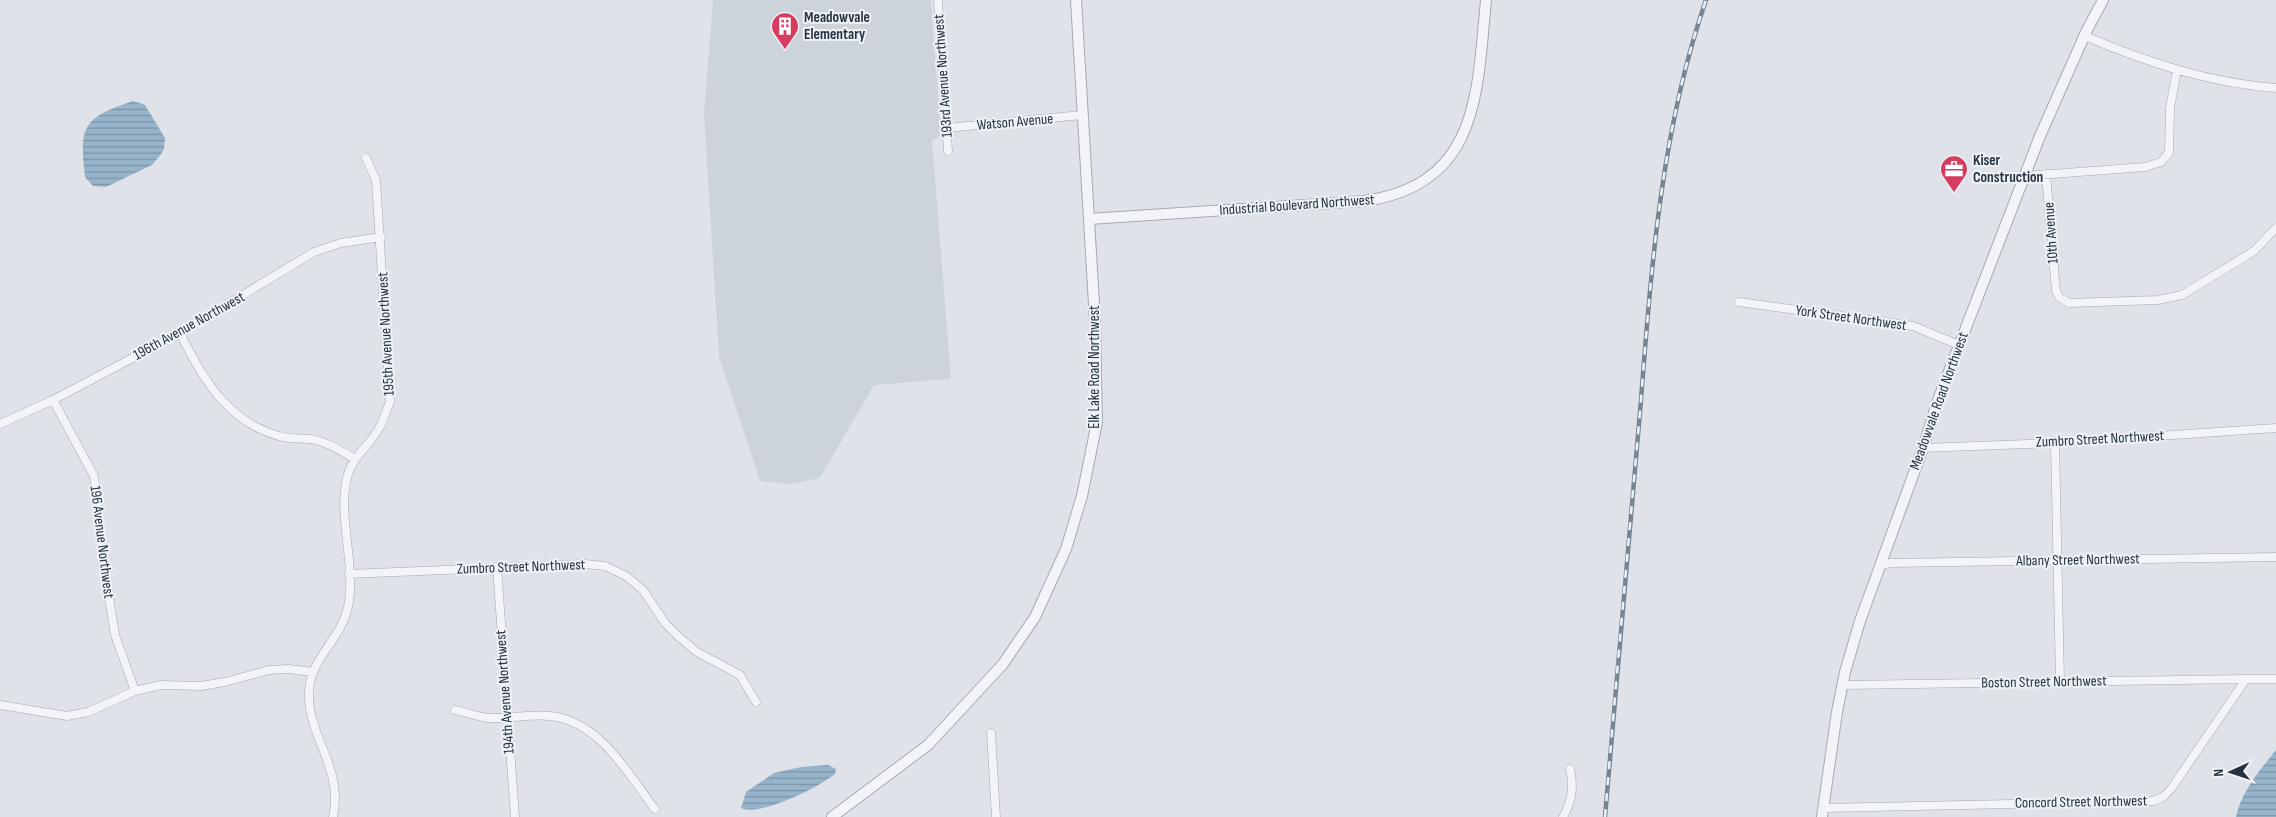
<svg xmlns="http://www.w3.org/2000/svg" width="2276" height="817" viewBox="0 0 2276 817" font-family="'Sofia Sans Condensed',sans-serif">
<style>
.built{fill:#cdd3db}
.water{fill:url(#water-rules)}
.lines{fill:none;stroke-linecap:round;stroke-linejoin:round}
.minor-casing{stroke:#a4aab3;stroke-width:9}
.tertiary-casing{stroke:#a4aab3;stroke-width:12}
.minor{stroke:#f2f4f7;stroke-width:8}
.tertiary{stroke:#f2f4f7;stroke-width:10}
.rail-casing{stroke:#778493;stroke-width:4.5}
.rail{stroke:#eef2f6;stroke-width:2.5;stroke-dasharray:8;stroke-linecap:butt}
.labels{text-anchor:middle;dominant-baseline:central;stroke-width:4;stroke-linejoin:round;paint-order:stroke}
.poi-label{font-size:15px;font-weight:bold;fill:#273241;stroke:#eef2f6;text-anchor:start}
.street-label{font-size:15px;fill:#273241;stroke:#eef2f6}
</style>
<defs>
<pattern id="water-rules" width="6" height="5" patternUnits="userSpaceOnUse" patternTransform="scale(1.25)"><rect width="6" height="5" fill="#97b4cb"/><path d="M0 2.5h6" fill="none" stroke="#7b93a6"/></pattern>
</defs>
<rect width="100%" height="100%" fill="#dfe3e9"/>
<path class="built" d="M713,0h218l10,135 -9,6 19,238 -77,6 -54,93 -29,6 -31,-3 -41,-124 -15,-244z"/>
<path class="water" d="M133,101l12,4 20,33 -1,11 -3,5 -9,11 -46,22 -13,-1 -8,-9c-6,-52 -2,-59 48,-76z
M2276,750v67h-40c5,-25 24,-47 40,-67z
M828,765l8,4 -1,5c-16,13 -75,43 -94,34l5,-16 28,-19 27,-6z"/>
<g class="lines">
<g class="minor-casing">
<path id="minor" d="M938,0l10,151
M2085,36c61,26 124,47 191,52
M947,128l135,-13
M2046,174l10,117 3,6 10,6 89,-3 24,-5 72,-44 22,-23
M2025,176l120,-9 16,-5 8,-9 1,-45 7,-38
M1739,302l174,24 46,19
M180,333c23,47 49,91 103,104 9,2 18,1 27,2 16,2 31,12 45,20
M53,400l41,76 10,90 11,69 20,56
M0,424l53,-24 127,-67 134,-81 27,-9 40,-6
M2055,443l5,238
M1923,448l132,-5 221,-15
M1881,565l10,-2 385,-6
M497,567l18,250
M349,574l236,-10 20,2 21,10 17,14 22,33 14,14 18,15 43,23 16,27
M1843,685l403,-6
M0,705l67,11 21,-4 47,-21 26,-6 40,1 24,-4 44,-12 19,-1 25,3
M455,710c11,2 23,7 34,8 20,1 41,-4 61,-2 50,5 78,58 105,93
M991,733l5,84
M1824,808l330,-7 9,-4 8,-8 75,-110h30
M333,817c11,-49 -26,-81 -24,-125 1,-33 30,-51 38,-81 11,-41 -10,-92 0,-133 4,-20 21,-31 31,-48 5,-8 8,-19 12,-28l-14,-222 -10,-22
M1563,817c9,-16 11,-30 7,-48"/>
</g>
<g class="tertiary-casing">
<path id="tertiary" d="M1089,219l275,-18c116,-16 113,-109 122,-201
M832,817l96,-72 75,-81 32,-47 31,-68 16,-53 15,-74 -2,-101 -19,-321
M1822,817l15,-105 8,-40 15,-51 63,-173 15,-48 102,-264 46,-104 17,-32"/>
</g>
<use href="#minor" class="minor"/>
<use href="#tertiary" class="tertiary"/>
<g class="rail-casing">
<path id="rail" d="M1605,817c11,-135 23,-270 35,-405 11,-139 20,-279 66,-412"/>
</g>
<use href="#rail" class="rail"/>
</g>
<defs>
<g id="building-pin" transform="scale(1.4375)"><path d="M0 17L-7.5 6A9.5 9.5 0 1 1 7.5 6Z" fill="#d53c5e" stroke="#eef2f6"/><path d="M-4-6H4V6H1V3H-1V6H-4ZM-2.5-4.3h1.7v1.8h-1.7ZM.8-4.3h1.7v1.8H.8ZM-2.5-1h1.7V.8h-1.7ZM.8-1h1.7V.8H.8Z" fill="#fff"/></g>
<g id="office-pin" transform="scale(1.4375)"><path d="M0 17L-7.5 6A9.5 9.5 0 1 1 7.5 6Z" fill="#d53c5e" stroke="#eef2f6"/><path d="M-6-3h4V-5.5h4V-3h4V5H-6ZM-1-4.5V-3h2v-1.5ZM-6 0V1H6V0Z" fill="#fff"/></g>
</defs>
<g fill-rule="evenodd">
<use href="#building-pin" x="785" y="26"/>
<use href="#office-pin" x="1954" y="169"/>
</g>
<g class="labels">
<g class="poi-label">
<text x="804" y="17">Meadowvale<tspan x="804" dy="17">Elementary</tspan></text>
<text x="1973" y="160">Kiser<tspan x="1973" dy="17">Construction</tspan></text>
</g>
<g class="street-label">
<text transform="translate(943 76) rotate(-94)">193rd Avenue Northwest</text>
<text transform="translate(1015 122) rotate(-5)">Watson Avenue</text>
<text transform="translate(1297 205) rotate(-4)">Industrial Boulevard Northwest</text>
<text transform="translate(2051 233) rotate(-94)">10th Avenue</text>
<text transform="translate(1851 318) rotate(8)">York Street Northwest</text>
<text transform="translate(189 326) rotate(-29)">196th Avenue Northwest</text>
<text transform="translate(386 334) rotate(-93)">195th Avenue Northwest</text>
<text transform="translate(1094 367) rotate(-90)">Elk Lake Road Northwest</text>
<text transform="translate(1939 401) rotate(-70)">Meadowvale Road Northwest</text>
<text transform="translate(2100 439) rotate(-3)">Zumbro Street Northwest</text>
<text transform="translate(102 542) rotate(83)">196 Avenue Northwest</text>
<text transform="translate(2078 560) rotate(-1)">Albany Street Northwest</text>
<text transform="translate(521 567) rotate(-2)">Zumbro Street Northwest</text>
<text transform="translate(2044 682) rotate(-1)">Boston Street Northwest</text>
<text transform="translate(505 692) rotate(-94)">194th Avenue Northwest</text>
<text transform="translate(2081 802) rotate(-1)">Concord Street Northwest</text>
</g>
</g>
<g transform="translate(2231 772) rotate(267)" stroke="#eef2f6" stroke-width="4" paint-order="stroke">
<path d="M0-4L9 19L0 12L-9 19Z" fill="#273241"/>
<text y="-8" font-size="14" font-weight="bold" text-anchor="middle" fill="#273241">N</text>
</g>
</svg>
